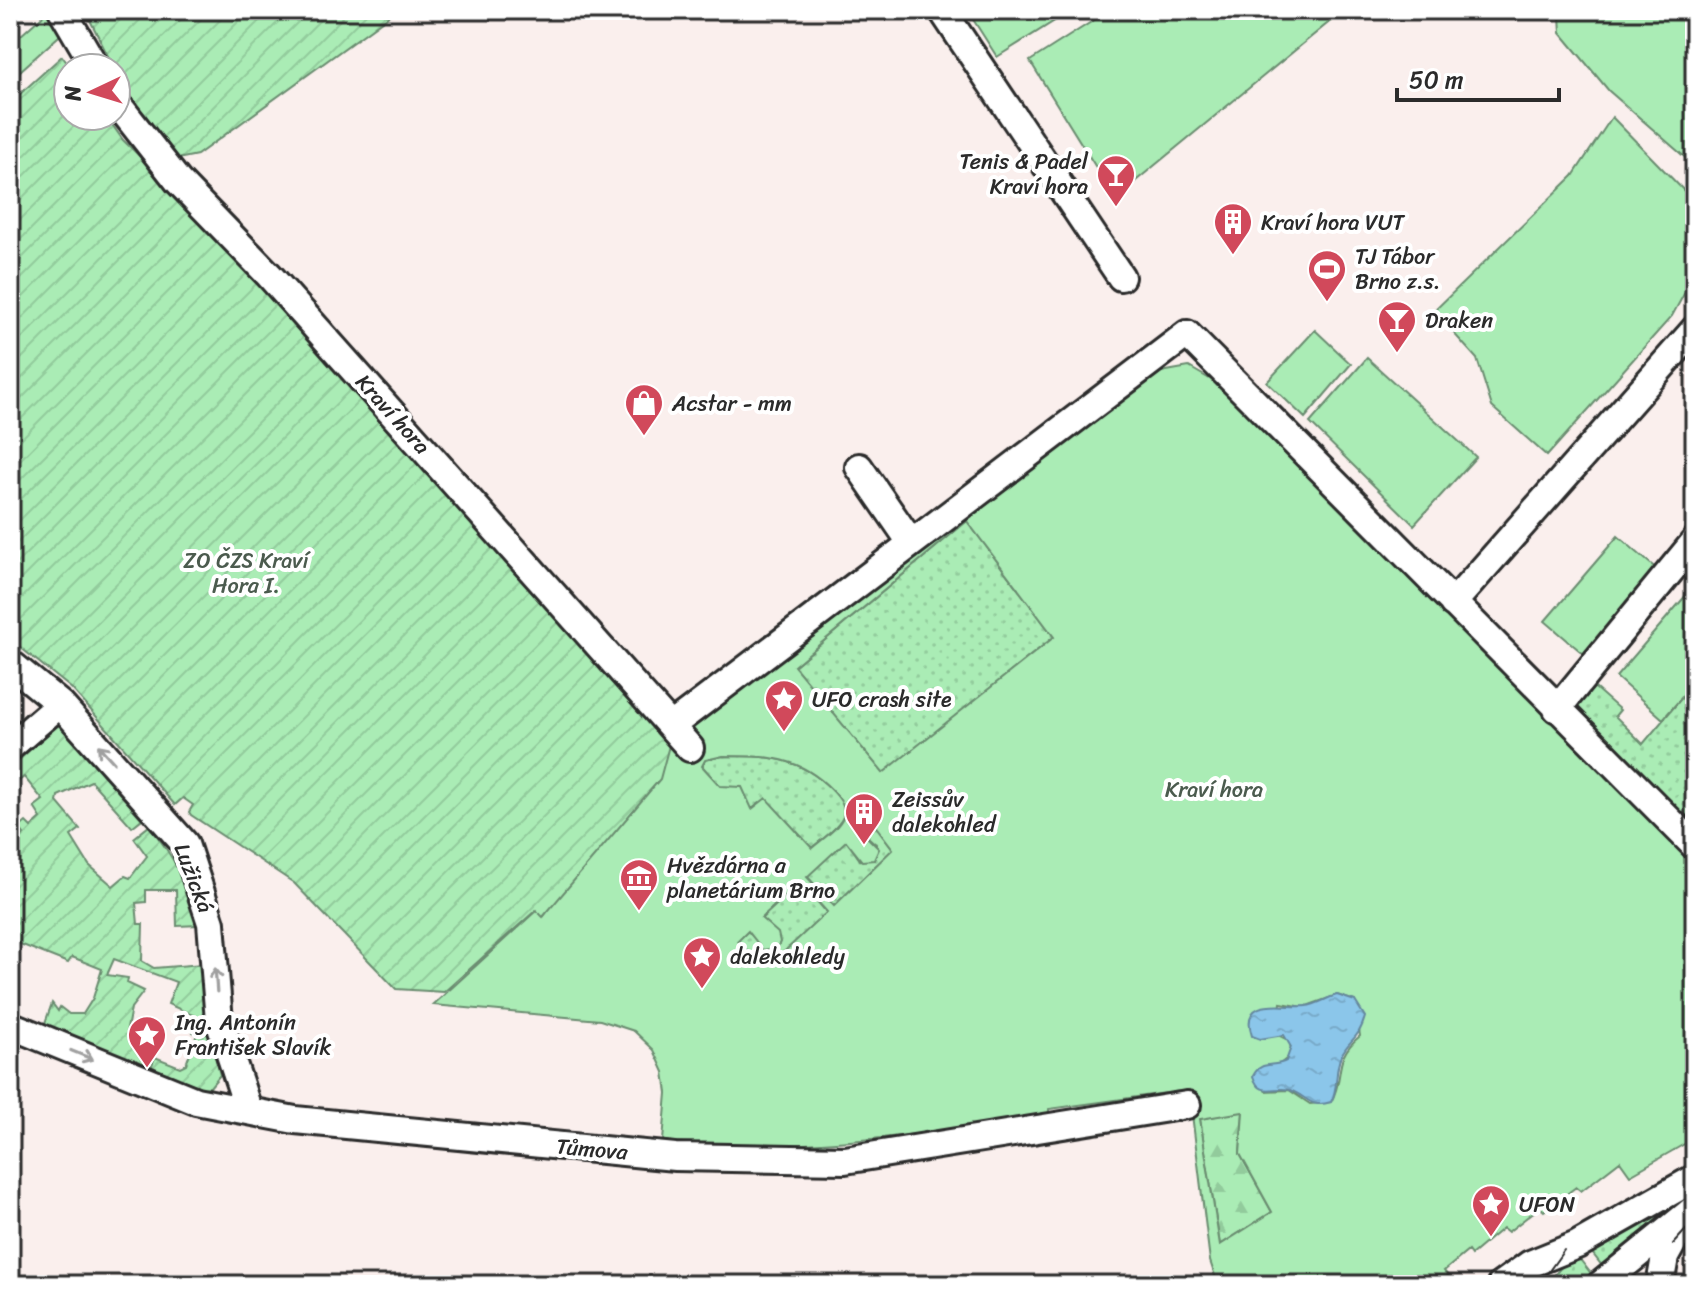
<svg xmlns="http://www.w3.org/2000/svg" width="1705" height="1295" viewBox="0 0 1705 1295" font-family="Sriracha,sans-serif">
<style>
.grass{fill:url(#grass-dots);stroke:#6a8c70;stroke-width:2}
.forest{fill:url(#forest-firs);stroke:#6a8c70;stroke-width:2}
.park{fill:#aaecb5;stroke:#6a8c70;stroke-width:2;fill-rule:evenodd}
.garden{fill:url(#garden-furrows);stroke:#6a8c70;stroke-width:2}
.water{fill:url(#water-ripples);stroke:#65889e;stroke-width:2}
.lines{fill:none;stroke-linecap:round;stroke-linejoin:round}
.minor-casing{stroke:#2b2b2b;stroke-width:32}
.minor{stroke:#fff;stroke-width:26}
.tram{stroke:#2b2b2b;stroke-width:2}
.oneway{stroke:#a0a0a0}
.labels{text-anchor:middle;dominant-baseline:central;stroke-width:8;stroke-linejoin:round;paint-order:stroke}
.poi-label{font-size:22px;fill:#2b2b2b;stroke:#fff;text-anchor:start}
.street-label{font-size:22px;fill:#2b2b2b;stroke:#fff}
.park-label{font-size:22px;fill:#4b5b4e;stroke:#fff}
</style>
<defs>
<pattern id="grass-dots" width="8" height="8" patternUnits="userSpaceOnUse" patternTransform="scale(2)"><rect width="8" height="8" fill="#aaecb5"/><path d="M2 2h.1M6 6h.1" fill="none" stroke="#92cb9c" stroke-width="1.8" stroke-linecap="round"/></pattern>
<pattern id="forest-firs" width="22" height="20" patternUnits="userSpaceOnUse" patternTransform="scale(2)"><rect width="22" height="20" fill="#aaecb5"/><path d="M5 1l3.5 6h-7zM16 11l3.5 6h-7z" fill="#92cb9c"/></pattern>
<pattern id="garden-furrows" width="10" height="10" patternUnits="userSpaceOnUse" patternTransform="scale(2)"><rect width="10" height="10" fill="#aaecb5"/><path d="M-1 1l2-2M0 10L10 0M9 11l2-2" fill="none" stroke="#92cb9c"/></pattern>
<pattern id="water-ripples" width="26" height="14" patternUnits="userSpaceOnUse" patternTransform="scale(2)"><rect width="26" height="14" fill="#8bc6ea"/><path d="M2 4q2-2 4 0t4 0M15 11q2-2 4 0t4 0" fill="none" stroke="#78aac9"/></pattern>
</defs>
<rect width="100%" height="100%" fill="#faefed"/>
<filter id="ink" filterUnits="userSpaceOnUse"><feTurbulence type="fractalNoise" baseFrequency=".0125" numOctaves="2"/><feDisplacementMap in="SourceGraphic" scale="16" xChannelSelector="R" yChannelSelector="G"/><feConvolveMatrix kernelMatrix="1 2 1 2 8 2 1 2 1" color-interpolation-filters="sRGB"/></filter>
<g filter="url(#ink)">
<path class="grass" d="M967,521l87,116 -171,137 -89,-108z
M1587,681l33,29 -5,6 28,28 52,-62v135l-19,-4 -105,-106z
M723,756c46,0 76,0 109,34 7,7 15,16 11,27 -4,11 -22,23 -31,31l-46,-49 -14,11 -32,-23 -18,-21 3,-6z
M871,819l22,30 -59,57 -27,-30 39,-36 14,20h14l3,-15 -18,-16z
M801,882l26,31 -55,50 -12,2 -23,-24 11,-10 17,20 5,-22 -9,-10z
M1663,1202l8,10 -68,55 -17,-22z
M1574,1252l19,24 -11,9h-36z"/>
<path class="forest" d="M1243,1111l-3,43 32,58 -52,33 -20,-126z"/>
<path class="park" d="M49,10l10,18v8l-49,44v-35z
M967,10h105l-75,47z
M1110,10h234l-229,188 -85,-137z
M1565,10h130v156l-86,-75 -48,-58 -1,-18z
M1612,117l83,85v72l-23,42 -125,140 -55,-49 -15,-48 -43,-48 139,-135z
M1315,330l36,34 -46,54 -38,-36z
M1367,358l109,99 -62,68 -104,-102z
M1189,367l31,18 475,481v272l-65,37 -10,-14 -39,30 -5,-4 -32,24 -4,-4 -32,25 -5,-4 -32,27 -3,-4 -24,20 5,6 -10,8h-221l-8,-24 -21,-171 -140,19v6c-133,20 -251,39 -386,26l4,-48 -3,-21 -10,-22 -20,-19 -34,-11 -167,-15 104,-95 7,6 127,-178 298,-221 -3,-5 195,-140zM967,521l87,116 -171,136 -89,-107zM723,756c46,0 76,0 109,34 6,7 15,16 11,27 -4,11 -22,23 -31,31l-46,-50 -14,11 -10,-22 -22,-1 -18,-20 3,-6zM871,820l22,29 -59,57 -27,-29 39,-36 16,20 12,-1 5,-11 -20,-20zM800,882l27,30 -55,51 -12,2 -22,-24 10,-10 15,19 14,-2 3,-6 -2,-9 -17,-15zM1337,995l18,6 5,35c-29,24 -14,39 -29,66l-21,2 -21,-14 -23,1 13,-26 12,-10 -1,-14 -14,-7 5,-31 23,4zM1243,1112l-3,42 32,58 -52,33 -20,-126z
M1618,536l41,35 -73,85 -41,-35z
M1694,586l1,96 -32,37 -47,-42z"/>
<path class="garden" d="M85,10h312l-200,145 -19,4 -43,-49z
M62,56l9,12h-3v48h38l17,24 133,130 415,468 -11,41 -117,138 -7,-7 -92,82 -48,-3 -102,-106 -103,-68 -2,-3 4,-7 -10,-7 -8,7 -103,-116 -62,-50v-536z
M57,722l85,97 -10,8 -41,-46 -33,15 -1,6 23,27 -9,7 18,29 24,21 12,-10 5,2 17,-22 -13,-18 15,-12c27,31 38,60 50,99l-22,1 -1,-36h-30v12l-10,1 2,21h5l-1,37 12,7 48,-4 7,67 11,44 -10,12 -7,1 -52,-20 4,-11 25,10 6,-3 11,-30 -4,-2 4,-15 -29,-13 8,-22 -62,-23 -7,16 21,3 -1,5 17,8 -13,17 -4,21 14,13 13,-4 -9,28 -101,-40 8,-23 6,8 2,-4 9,7h14l10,-16 9,-29 -30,-12 -4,6 -58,-23v-89l14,-17 -5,-6 7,-6 5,5 10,-9 -7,-11 9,-7 -19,-23 -14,11v-24z"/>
<path class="water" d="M1337,995l18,6 10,16c-7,24 -16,22 -24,39 -7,16 -2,31 -10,46 -21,7 -23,-5 -41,-12 -15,-5 -30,9 -37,-14 8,-16 19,-8 33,-15l5,-14 -7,-12 -24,4 -8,-3c-14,-43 36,-27 54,-30 11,-1 20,-8 31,-11z"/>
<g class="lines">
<g class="minor-casing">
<path id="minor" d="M62,10l34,58
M942,10l179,267
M116,102l62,79 91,94 421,473
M859,467l51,74
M1453,603l242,-274
M10,663l50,41 125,140 26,79 8,98 29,88
M1557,709l138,-168
M671,726l516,-392 508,512
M10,747l50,-43
M10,1025l186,76 99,19 380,37 170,3 342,-55
M1501,1285l29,-21 47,-19 118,-67
M1600,1285l95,-77
M1660,1285l5,-28 18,-33"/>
</g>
<use href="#minor" class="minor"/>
<path class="tram" d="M1673,1244l22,-24
M1539,1285l25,-35"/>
</g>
<defs><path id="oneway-shaft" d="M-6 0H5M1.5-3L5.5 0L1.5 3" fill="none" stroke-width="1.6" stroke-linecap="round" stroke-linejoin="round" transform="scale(2)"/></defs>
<g class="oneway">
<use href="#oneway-shaft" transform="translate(106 754) rotate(-132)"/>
<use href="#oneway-shaft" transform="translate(216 980) rotate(-94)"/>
<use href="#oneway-shaft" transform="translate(82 1055) rotate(22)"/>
</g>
</g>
<defs>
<g id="bar-pin" transform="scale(2)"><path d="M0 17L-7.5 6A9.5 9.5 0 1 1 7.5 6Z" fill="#d1495b" stroke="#fff"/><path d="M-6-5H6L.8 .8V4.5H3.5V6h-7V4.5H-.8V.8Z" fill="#fff"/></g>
<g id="building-pin" transform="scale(2)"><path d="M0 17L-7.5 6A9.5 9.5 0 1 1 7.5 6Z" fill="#d1495b" stroke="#fff"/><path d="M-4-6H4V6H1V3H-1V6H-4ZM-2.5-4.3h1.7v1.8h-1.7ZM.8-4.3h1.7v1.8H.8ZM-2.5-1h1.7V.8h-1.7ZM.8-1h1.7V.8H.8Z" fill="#fff"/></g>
<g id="stadium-pin" transform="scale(2)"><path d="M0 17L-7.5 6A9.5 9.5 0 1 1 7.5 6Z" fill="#d1495b" stroke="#fff"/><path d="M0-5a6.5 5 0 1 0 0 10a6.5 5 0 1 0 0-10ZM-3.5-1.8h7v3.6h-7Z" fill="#fff"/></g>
<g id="shop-pin" transform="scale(2)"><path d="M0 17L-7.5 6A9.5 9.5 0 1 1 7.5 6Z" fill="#d1495b" stroke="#fff"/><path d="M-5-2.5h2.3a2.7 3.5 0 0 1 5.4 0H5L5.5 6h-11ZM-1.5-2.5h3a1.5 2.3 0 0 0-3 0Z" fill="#fff"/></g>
<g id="sight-pin" transform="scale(2)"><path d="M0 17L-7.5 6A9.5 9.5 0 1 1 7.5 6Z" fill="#d1495b" stroke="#fff"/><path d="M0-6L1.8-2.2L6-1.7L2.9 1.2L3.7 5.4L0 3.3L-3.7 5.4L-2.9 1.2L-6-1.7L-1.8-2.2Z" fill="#fff"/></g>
<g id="museum-pin" transform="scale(2)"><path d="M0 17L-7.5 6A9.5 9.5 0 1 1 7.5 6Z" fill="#d1495b" stroke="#fff"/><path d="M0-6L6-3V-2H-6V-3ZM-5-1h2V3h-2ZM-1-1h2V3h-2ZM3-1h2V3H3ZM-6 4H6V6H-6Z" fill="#fff"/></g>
</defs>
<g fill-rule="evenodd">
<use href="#bar-pin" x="1116" y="174"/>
<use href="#building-pin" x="1233" y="222"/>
<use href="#stadium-pin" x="1327" y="269"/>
<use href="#bar-pin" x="1397" y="320"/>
<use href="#shop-pin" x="644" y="403"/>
<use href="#sight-pin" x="784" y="699"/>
<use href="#building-pin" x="864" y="812"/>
<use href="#museum-pin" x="639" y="878"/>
<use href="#sight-pin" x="702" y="956"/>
<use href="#sight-pin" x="147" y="1035"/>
<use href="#sight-pin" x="1491" y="1204"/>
</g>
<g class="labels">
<g class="poi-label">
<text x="1088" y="161" text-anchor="end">Tenis &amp; Padel<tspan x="1088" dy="25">Kraví hora</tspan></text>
<text x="1261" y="222">Kraví hora VUT</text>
<text x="1355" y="256">TJ Tábor<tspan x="1355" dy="25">Brno z.s.</tspan></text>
<text x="1425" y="320">Draken</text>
<text x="672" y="403">Acstar - mm</text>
<text x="812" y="699">UFO crash site</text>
<text x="892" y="799">Zeissův<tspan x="892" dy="25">dalekohled</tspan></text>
<text x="667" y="865">Hvězdárna a<tspan x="667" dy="25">planetárium Brno</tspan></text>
<text x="730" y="956">dalekohledy</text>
<text x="175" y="1022">Ing. Antonín<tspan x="175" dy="25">František Slavík</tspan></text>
<text x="1519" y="1204">UFON</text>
</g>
<g class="street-label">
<text transform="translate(393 414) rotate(48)">Kraví hora</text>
<text transform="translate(194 878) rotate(69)">Lužická</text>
<text transform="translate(592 1149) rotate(5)">Tůmova</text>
</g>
<g class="park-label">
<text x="246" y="560">ZO ČZS Kraví<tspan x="246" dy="25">Hora I.</tspan></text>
<text x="1214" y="789">Kraví hora</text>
</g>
</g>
<rect width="1705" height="1295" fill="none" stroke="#fff" stroke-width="40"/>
<rect x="20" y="20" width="1665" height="1255" fill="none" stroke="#2b2b2b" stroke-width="3" filter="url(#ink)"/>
<g transform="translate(92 92) rotate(266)"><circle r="38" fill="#ffffff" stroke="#aaaaaa" stroke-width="2"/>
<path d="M0-6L14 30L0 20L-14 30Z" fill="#d1495b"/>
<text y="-12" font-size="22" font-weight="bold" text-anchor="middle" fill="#2b2b2b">N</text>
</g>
<path d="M1397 88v12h162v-12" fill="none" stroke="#2b2b2b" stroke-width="4"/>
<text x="1409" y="88" font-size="24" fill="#2b2b2b" stroke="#ffffff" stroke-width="6" paint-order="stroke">50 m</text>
</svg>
